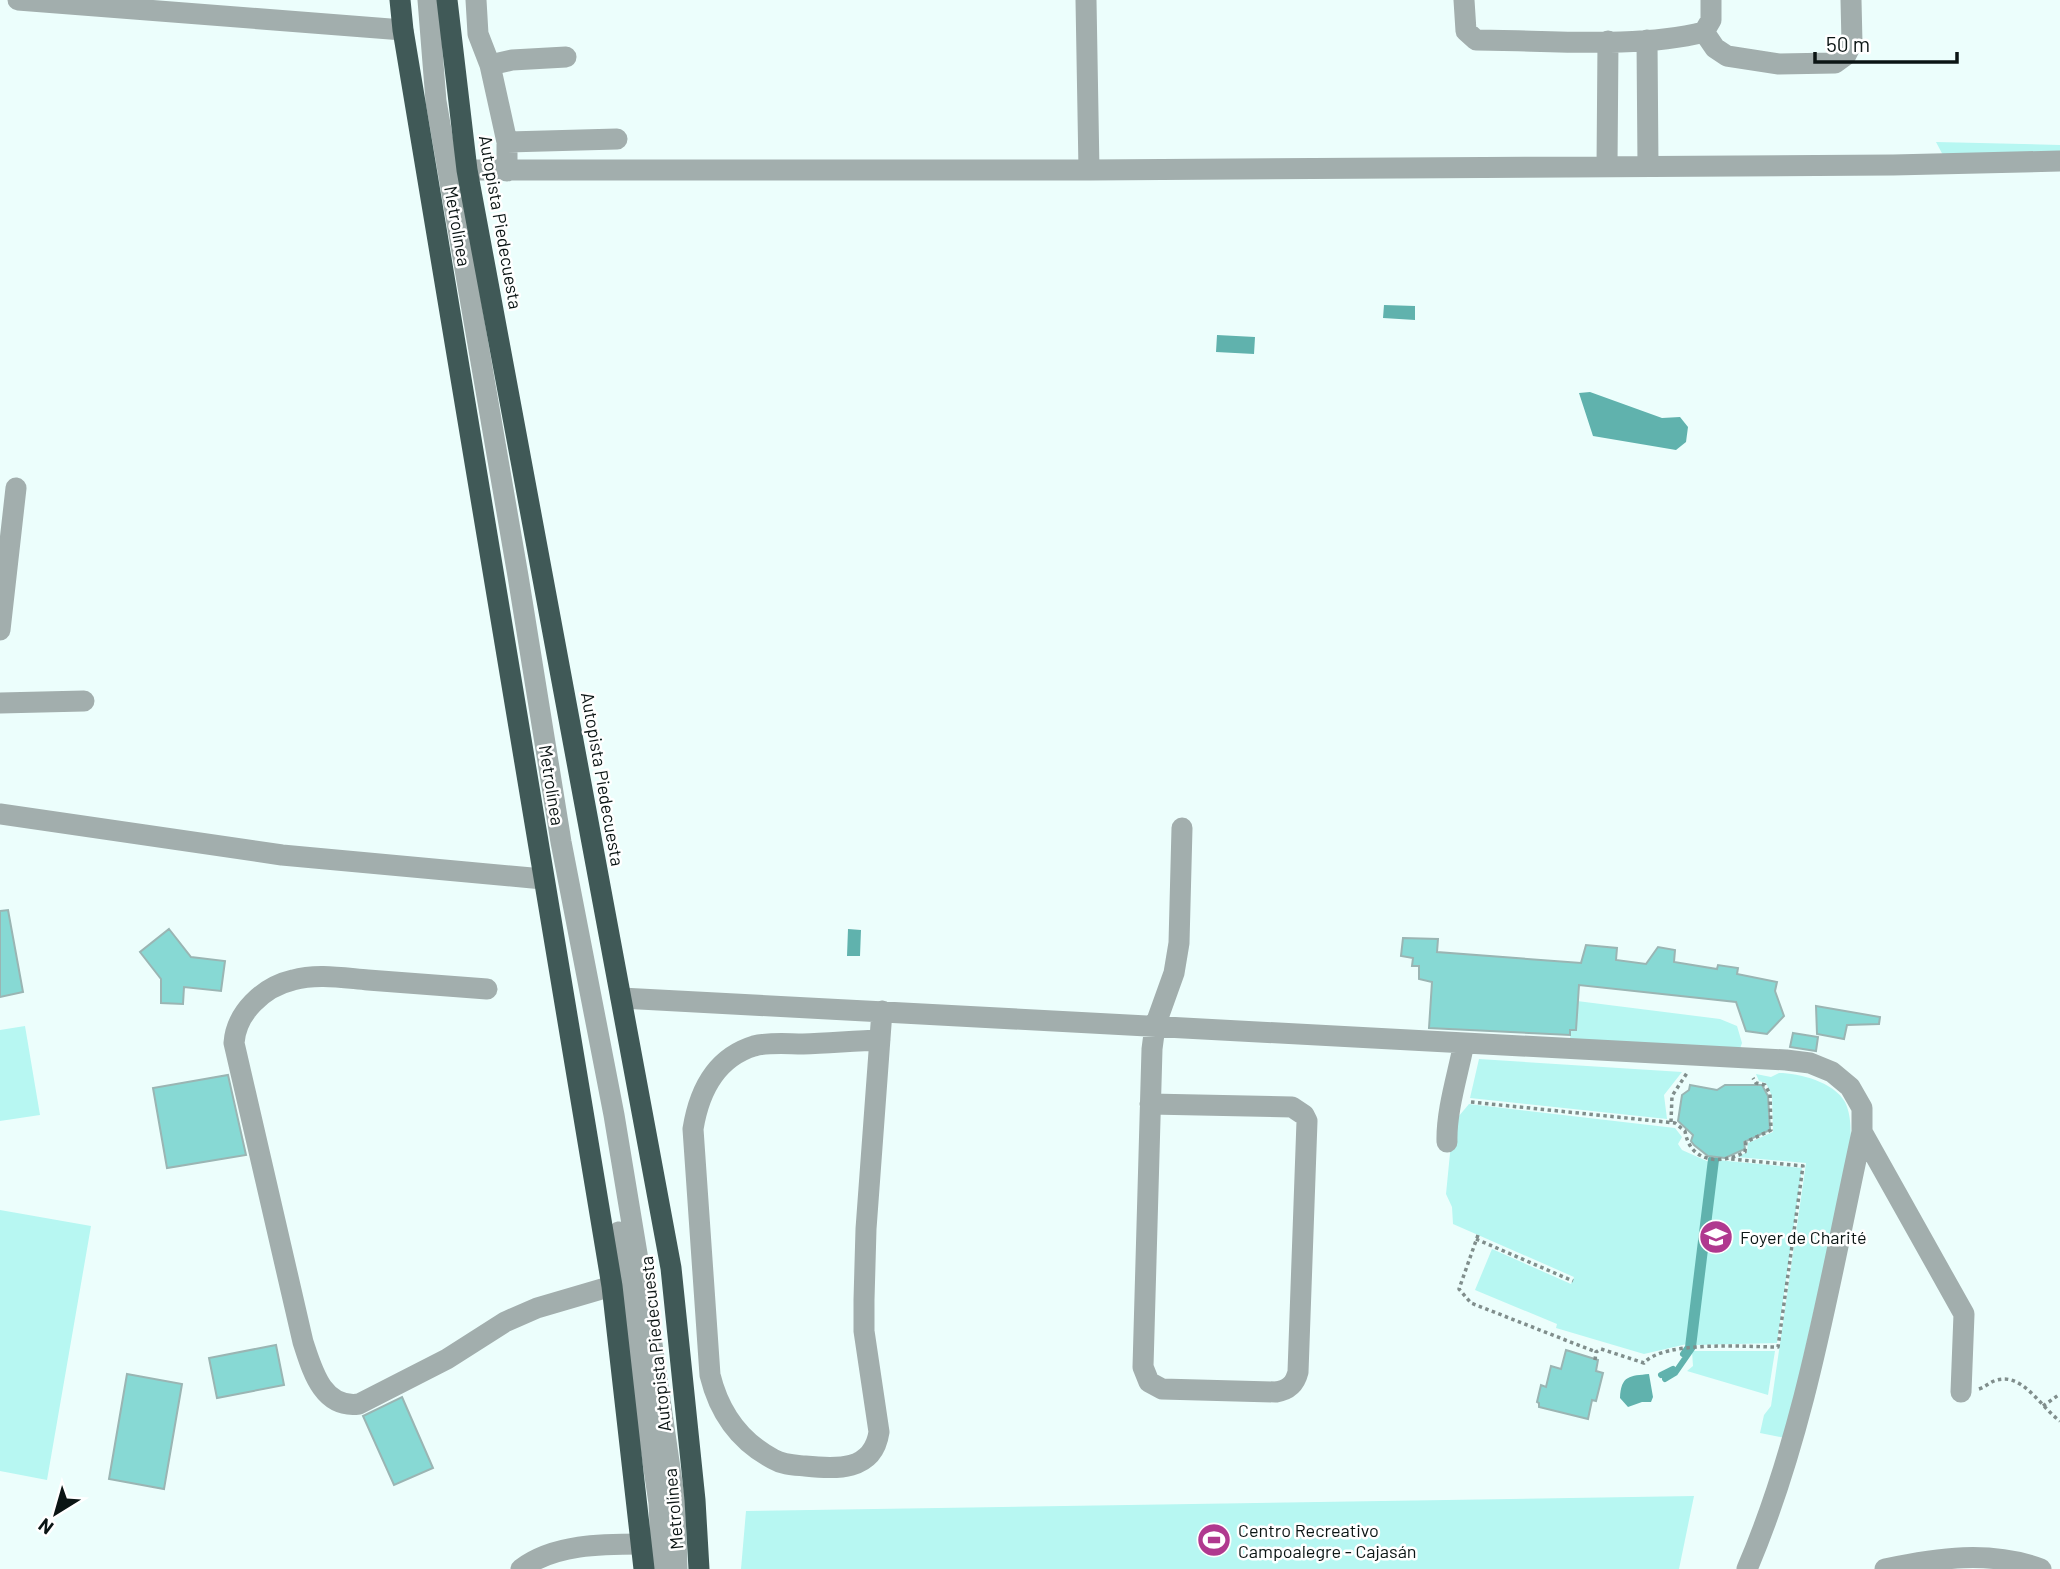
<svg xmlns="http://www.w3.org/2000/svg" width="2060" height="1569" viewBox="0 0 2060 1569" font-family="Barlow,sans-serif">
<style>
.green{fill:#b7f7f2}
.water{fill:#60b2ad}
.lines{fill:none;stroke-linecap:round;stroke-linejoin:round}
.stream{stroke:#60b2ad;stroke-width:6}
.building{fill:#87d9d4;stroke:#9ab5b3;stroke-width:2}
.path{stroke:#808e8c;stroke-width:3.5;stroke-dasharray:3.5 3.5;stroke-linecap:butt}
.minor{stroke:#a2aead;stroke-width:21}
.highway{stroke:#405957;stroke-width:21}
.labels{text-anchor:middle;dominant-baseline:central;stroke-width:5;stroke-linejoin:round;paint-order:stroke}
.street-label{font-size:18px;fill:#0b1514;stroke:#fff}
.poi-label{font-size:18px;fill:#0b1514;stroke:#fff;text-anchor:start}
</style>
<rect width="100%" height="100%" fill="#ecfefc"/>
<path class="green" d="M1936,142l124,3v15l-115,-1z
M1577,1001l143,18 17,7 5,17 -4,11 -168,-15 1,-9h5z
M25,1026l15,89 -40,6v-91z
M1479,1059l203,13 -18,23 3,24 -197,-21z
M1779,1073c20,0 55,9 66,29 7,14 6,34 5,50l-65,286 -25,-5 4,-18 7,-9 35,-243 -69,-6 10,-5 1,-9 25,-11 -1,-36 -6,-13 -7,-2 -3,-7 15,3z
M1469,1104l206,24 7,9 -4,7 4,6 27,12 -22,182 -43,10 -88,-26 1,-4 -82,-34 17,-41 79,35 3,-7 -121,-53 -1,-17 -6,-13 7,-71z
M1717,1160l85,8 -25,175 -82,2z
M0,1210l91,16 -44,254 -47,-9z
M1692,1351h83l-7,44 -81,-24 6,-5z
M1694,1496l-15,73h-938l5,-58z"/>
<path class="water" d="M1384,305l31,1v14l-32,-2z
M1217,335l38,2 -1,17 -38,-2z
M1590,392l72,26 18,-1 8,10 -2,15 -10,8 -83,-14 -14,-43z
M848,929l13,1 -1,26h-13z
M1649,1374l4,23 -2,5h-9l-14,5 -8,-9c1,-23 10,-22 29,-24z"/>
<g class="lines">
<path class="stream" d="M1683,1354l5,-7 23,-188
M1661,1375l12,-6
M1665,1379l10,-6 18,-26 23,-187"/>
</g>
<path class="building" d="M8,910l15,82 -23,5v-86z
M169,929l22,28 34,4 -4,30 -37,-4 -1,17 -22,-1v-24l-21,-27z
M1403,938l35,1 -1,13 144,11 5,-18 31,3 -1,12 30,4 12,-17 17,3 -1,12 43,7 1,-4 20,3 -1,6 40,8 -2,9 9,25 -17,18 -21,-3 -10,-29 -157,-17 -3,45h-6v5l-141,-7 3,-46 -13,-3v-13h-7l1,-8 -12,-2z
M1816,1006l64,11 -1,7 -32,1 -3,14 -27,-5z
M1793,1033l25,4 -2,14 -26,-4z
M228,1075l18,80 -79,13 -14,-80z
M1690,1085l27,5 8,-5h37l6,11 2,34 -26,12 1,7 -20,9 -17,-2 -14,-11 -3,-4 2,-6 -15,-14 4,-26 7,-5z
M276,1345l8,40 -67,13 -8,-40z
M1566,1350l32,10 -2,11 7,2 -7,28 -4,-1 -4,19 -49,-12v-4l-2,-1 4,-17 5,2 5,-21 10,3z
M127,1374l55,10 -18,105 -55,-10z
M402,1397l31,71 -39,17 -31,-69z"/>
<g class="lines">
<path class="path" d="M1471,1102l204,21 10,8c5,32 36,34 60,21l1,-10 25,-12 -1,-36 -5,-9 -9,-2 -3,-5
M1671,1122l1,-26 15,-23
M1478,1235l-19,54 12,14 125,49
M1476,1239l97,42
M1595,1360l1,-8 5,-3 43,14c20,-23 103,-16 134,-16l25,-181 -72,-7
M1979,1389c6,-2 10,-6 15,-8 28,-11 47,27 66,40
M2043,1406l17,-12"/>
<path class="minor" d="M18,0l385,30
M428,0l8,101 82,475 43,266 53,273 38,229 23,159 2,66
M476,0l2,34 12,31
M1086,0l3,170
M1464,0l2,31 10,9c70,0 161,9 228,-8l7,-12v-20
M1704,32l11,16 12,8 52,8 56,-1 11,-8 6,-12 -1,-43
M1647,40l1,127
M507,142l110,-3
M1607,167l1,-126
M467,170h622l804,-5 167,-4
M507,171v-29l-17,-77 22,-5 54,-3
M0,630l16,-142
M0,703l84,-2
M0,814l282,41 261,24
M487,989c-39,-3 -79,-6 -119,-9 -24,-2 -51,-7 -75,0 -30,7 -57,33 -59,63l69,299c9,27 19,67 56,62l88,-45 58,-37 32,-14 75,-22
M621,998l1165,62 24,3 22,9 18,15 12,21v24c-32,146 -56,299 -115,437
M880,1040c-26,1 -51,3 -77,4 -15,0 -34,-2 -49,2 -39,12 -55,46 -61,83l17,246c9,37 29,66 63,84 10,6 21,6 32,7 31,3 68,6 74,-34l-15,-101v-31l2,-71 16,-218
M1150,1104l142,3 12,8 3,6 -9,251c-3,12 -9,18 -22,20l-114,-3 -13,-7 -6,-15 9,-318 3,-23 19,-53 5,-30 3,-115
M1862,1132l102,182 -3,78
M1447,1142c-1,-31 11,-68 17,-99
M619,1232l40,271 3,66
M521,1569c33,-25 81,-25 121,-25
M1885,1569c52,-11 105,-19 156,0"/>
<path class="highway" d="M400,0l3,30 209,1256 32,283
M447,0l20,170 204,1098 24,232 4,69"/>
</g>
<defs>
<g id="university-disc" transform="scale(1.75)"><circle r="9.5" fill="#b0398f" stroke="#fff"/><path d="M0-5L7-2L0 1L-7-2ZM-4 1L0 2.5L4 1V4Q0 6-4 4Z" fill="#fff"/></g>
<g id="stadium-disc" transform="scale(1.75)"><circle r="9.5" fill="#b0398f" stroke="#fff"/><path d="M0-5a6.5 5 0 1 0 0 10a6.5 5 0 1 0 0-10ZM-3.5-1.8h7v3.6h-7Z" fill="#fff"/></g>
</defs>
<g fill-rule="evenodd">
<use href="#university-disc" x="1716" y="1237"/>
<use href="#stadium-disc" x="1214" y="1540"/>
</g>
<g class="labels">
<g class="street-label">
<text transform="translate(501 222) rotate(80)">Autopista Piedecuesta</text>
<text transform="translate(458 226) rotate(80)">Metrolínea</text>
<text transform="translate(603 779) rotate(80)">Autopista Piedecuesta</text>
<text transform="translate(552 785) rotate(81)">Metrolínea</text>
<text transform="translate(655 1344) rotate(-96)">Autopista Piedecuesta</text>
<text transform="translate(673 1509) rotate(-95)">Metrolínea</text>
</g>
<g class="poi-label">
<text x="1740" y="1237">Foyer de Charité</text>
<text x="1238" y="1530">Centro Recreativo<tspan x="1238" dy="21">Campoalegre - Cajasán</tspan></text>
</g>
</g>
<g transform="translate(56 1513) rotate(217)" stroke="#ffffff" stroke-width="5" paint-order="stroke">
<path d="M0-5L12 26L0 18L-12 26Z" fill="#0b1514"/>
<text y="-10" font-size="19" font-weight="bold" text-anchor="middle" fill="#0b1514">N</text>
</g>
<path d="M1815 52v10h142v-10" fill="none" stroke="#0b1514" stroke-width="3.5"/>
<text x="1826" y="52" font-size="21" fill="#0b1514" stroke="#ffffff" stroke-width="5" paint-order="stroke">50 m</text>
</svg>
